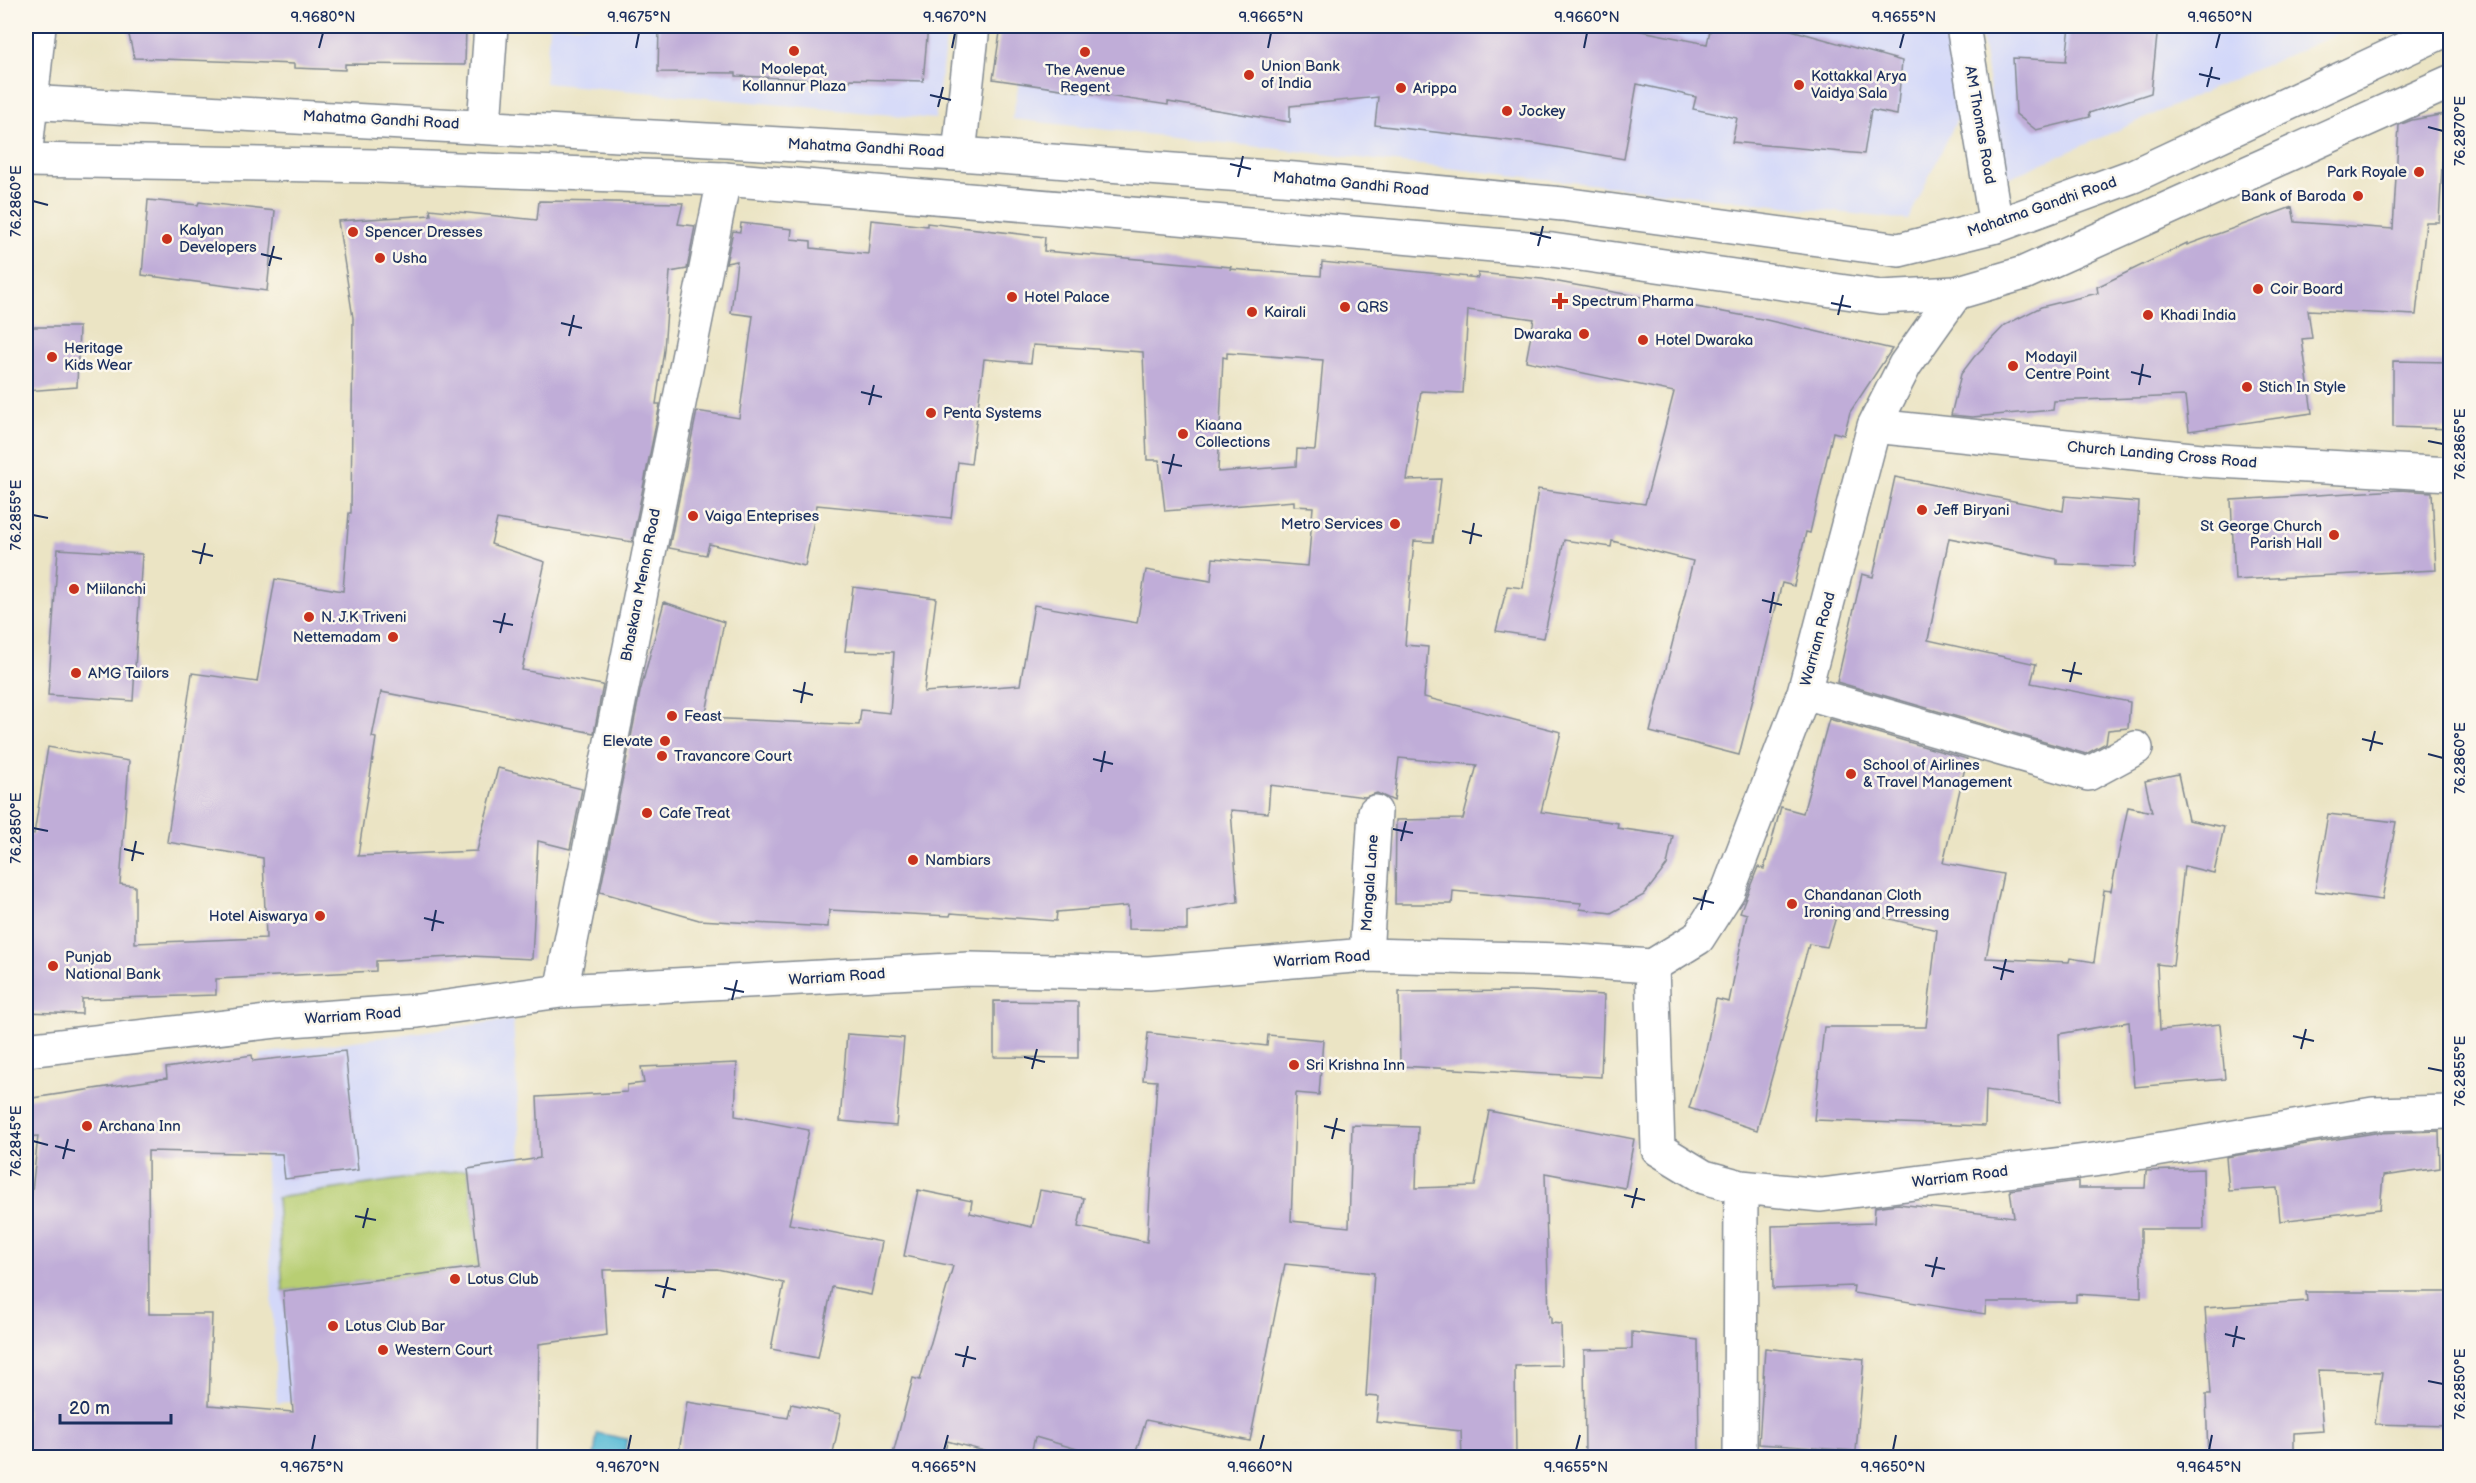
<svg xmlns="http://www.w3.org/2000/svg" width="2476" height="1483" viewBox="0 0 2476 1483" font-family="'Balsamiq Sans',sans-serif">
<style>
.built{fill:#d3d8f9}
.green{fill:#b8ce73;stroke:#6a7e68;stroke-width:1.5}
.water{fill:#56bad5;stroke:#38749a;stroke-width:1.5}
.building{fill:#c0add8;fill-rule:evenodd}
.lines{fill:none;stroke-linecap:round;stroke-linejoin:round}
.minor-casing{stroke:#838a91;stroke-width:36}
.secondary-casing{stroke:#838a91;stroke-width:36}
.primary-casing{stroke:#838a91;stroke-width:36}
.minor{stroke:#fff;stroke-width:33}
.secondary{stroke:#fff;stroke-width:33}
.primary{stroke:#fff;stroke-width:33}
.ticks{fill:none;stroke:#1b2f5e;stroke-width:2}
.poi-dot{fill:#c8321e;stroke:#fbf7ec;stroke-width:2}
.labels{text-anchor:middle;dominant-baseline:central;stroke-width:5;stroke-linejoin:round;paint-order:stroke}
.poi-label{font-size:15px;fill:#1b2f5e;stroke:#fbf7ec;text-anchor:start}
.street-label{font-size:15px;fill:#1b2f5e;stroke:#fbf7ec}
.neatline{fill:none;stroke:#1b2f5e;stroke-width:2}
.ticks-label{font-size:15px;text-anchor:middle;fill:#1b2f5e}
</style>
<rect width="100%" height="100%" fill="#fbf7ec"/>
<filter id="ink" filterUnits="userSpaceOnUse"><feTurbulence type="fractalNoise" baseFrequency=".0167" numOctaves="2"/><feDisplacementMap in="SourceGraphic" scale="12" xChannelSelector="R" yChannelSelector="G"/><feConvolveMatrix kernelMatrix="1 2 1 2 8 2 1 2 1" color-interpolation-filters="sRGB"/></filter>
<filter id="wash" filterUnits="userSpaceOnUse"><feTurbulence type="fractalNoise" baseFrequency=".008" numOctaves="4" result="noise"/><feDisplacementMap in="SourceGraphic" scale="24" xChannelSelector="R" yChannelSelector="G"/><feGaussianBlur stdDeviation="1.35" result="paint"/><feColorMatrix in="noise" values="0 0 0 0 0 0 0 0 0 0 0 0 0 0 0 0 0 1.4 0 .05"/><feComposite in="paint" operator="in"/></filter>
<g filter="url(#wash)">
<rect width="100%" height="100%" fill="#ebe4c4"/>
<path class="built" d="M549,26h399l-13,93 -390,-36z
M1030,26h922l14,75 -58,119 -896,-101z
M1980,26h375l-351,154z
M513,1019l21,363 -257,21 -17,-349z"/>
<path class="green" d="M468,1169l11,98 -196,24 -6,-93z"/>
<path class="water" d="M597,1433l30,6 -3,18h-30z"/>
<g id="blocks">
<path class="building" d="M127,26h339l-1,39 -120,-1v6l-51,-2v-4l-160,-6z
M659,26h269l-5,55 -73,-2v2l-114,-5v-3l-78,-1z
M1001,26h616l90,18 4,-18h66l125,35 -5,54 -26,-5 -7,44 -132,-12 5,-24 -44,-9 3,-12 -59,-13 -13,75 -86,-15 -163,-19 3,-28 -88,9v16l-122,-20v3l-175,-26z
M2070,26h88l-7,67 -62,20 1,4 -54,13 -20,-16 -3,-56 53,3z
M2445,114l-6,108h-13l-10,93 -108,-5 4,28 -10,1 10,74 -123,18 -4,-35 -131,5 -1,9 -81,7 -21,-2 10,-41 13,-17 31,-32 36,-18 57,-14 -1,-6 90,-44v2l105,-38 3,15 98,7 6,-104 13,-5z
M148,200l50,5 1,-3 76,9 -8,80 -125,-16z
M539,201l144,2 -5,21 17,2 -8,43 -17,3 -6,78 -8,54h4l-28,138 -135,-23 -6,25 54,18 -23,108 81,15 -9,48 -213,-41 -9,45 4,1 -18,118 119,-5 21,-83 84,21 -12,60 -32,-8 -6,118 -61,-3 -95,5v10l-160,8v16l-134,4v15l-56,-2v-179l8,1 14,-87 81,14 -9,123 15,2v57l131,-5 -3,-80 -96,-16 25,-169 65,9 18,-103 68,12 6,-78h2l2,-195 -15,-97 93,-6 -1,-6 107,11z
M871,220l56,6v-3l118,14 -1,14 187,16 -1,2 91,7 1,-14 156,16v-5l64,6 220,40 130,30 -42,63 -6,23 -11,-3 -23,101 -4,-1 -12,54 -12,-3 -43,172 -89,-23 43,-171 -81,-20 -1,6 -47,-7 -20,98 -48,-7 11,-45 16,2 15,-99 107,15 29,-112 -148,-31 8,-42 -66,-9 -5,83 -42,-2 -14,89 34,-1 -8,63 -19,-1 -9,104 23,2 -4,50 137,35 -20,80 77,11 -1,5 56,8 -6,29 -23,30 -33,18 -31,-4 1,-6 -128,-12 -1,13h-57l1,-84 67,-1 14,-54 -78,-7 -5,43 -17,-8 -12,4 -95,-12 -2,28 -37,-3 7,92 -51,9v19l-59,-1v-23l-71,6 -1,9 -105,-8 -1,3 -121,-6 -1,17 -129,-7 -99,-28 40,-200 24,-90 60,20 -19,96 154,7 2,-15 29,3 4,-61 -49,-1 8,-64 83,11 -12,94 96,-7 14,-80 103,18 9,-53 65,11 2,-23 95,8 5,-59 -19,-1v-5l-129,10 -6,-51h-12l-4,-108 -110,-7 -2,18 -47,-4 -13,105 -13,-2 -7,56 -134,-13 -12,61 -96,-22 -3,11 -37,-7 28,-137 42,7 14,-102 -22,-3 6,-52 -11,2 7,-32 7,1 1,-9 51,6 -1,10 20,2v7l57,6zM1227,353l96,7 -8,90 -18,-1 -1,17 -78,6 5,-115 4,1z
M26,327h53l-2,60 -51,4z
M2393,361l58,1v67l-58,-2z
M1895,477l168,34 2,-15 74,6 -4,65 -78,-3v-5l-108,-21 -21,102 108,24 -5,19 99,19 -2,26 -20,2 -2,13 -20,11 -249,-72 25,-108 11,3z
M2399,490l33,2 4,78 -201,10 -4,-80z
M58,549l84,5 -9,147 -85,-6z
M1829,719l138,40 -24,104 60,11 -17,84 83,4 1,-4 24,4 10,-72 7,1 17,-84 24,5 -7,-31 33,-7 10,46 36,7 -10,46 -30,-7 -11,100 -16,-2 3,66 60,-6 5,55 -91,8 -5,-65 -70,12 2,67 -75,-11 -1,36 -171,-6 10,-93h102l11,-97 -98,-23 -12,40 -18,-3 -52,186 -68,-22 16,-53 11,-56 13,3 18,-88 -7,-2 18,-45 6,2 17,-62 22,6z
M2328,814l68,8 -14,78 -67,-9z
M1531,991l73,4 -3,82 -201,-11 -1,-74z
M994,1001l84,1v56l-84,-1z
M1148,1033l119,13 1,-11 55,5 -4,55 -23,-2 -5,128 58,6 3,-102 66,2 -2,61 59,-2 14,-75 145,28 -9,49 -80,-15 4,144h2v6l10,1 1,41 -47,1 1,92h-54l-1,-27 -85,-9 3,-25 -13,-1 8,-123 -89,-9 -35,177 -104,-21 -12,38h-26l-73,-21 -5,21h-20l-63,-17 -3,17h-52l21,-80 7,2 33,-114 -49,-10 14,-66 54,11 -2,12 62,14 8,-37 44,8 -6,29 69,15 10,-161 -14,-1z
M847,1034l57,4 -8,88 -56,-5z
M345,1051l13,119 -73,9 -3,-25 -134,-3 1,163h63l-3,91 84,7 -10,-121 196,-24 -11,-98 72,-11 -3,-61 90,-5v-7l17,-2 -3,-16 96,-4 -2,53 74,14 -20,94 93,18 -11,53 -39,-8 -14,71 -47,-9 13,-66 -67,-14 -114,1 4,65 -68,9 -2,114h-511v-212l12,-110 -12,1v-38l141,-21 -1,-10 86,-13 1,6z
M2439,1131l1,37 -57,8 -3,33 -100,12 -3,-33 -48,3 -3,-34 149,-24z
M2203,1169l1,60h-63v69l-65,-4v8h-90l-1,12 -132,-21 1,-7 -81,3 -1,-63 102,-3 1,-16 23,-3 116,13 -4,-27 68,-9v7h67l1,-17z
M2306,1292h145l-3,134 -73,-2 7,-52 -64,-2 5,61 -29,2v25h-86l-2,-64h5l-6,-86 102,-7z
M1632,1332l66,8 1,118h-114l-1,-108 48,-1z
M1765,1348l99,11 -8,92 -97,-7z
M687,1402l101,16 3,-14 50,10 -9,44h-154z"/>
</g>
</g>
<g filter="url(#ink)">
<use href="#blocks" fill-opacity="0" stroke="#838a91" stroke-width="1.5"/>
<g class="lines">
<g class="minor-casing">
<path id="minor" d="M1963,26l33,200
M484,125l7,-99
M959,154l14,-128
M1874,426l327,34 249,14
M1804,692l284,82 48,-26
M1366,955l9,-143
M1652,966l6,183 46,28 37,10 80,8 280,-36 272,-45 77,-2
M561,991l163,-812
M26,1050l250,-29 142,-10 143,-20 408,-22 180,4 217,-18 195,5 91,6 46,-28 30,-47 76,-199 70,-266 31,-61 51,-72
M1740,1458l1,-271"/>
</g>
<g class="secondary-casing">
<path id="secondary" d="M31,102l8,-76"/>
</g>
<g class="primary-casing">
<path id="primary" d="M26,102l933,52 336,25 268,25 336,46 97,-24 137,-50 317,-148
M26,149l5,-47
M26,160l350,6 348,13 828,71 329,47 75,-4 68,-20 426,-191"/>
</g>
<use href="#minor" class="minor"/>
<use href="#secondary" class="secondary"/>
<use href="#primary" class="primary"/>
</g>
</g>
<path class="ticks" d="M319,48l4,-15M636,48l3,-15M952,48l3,-15M1268,48l3,-15M1584,48l3,-15M1900,48l4,-15M2216,48l4,-15M2199,74l21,5M2207,87l5,-20M930,95l21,5M938,107l5,-20M2428,127l15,4M1230,164l21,5M1238,177l5,-21M33,201l15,4M1530,233l21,5M1538,246l5,-20M261,254l21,5M269,266l5,-20M1831,303l20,4M1838,315l5,-20M561,323l21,5M569,336l5,-21M2131,372l20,5M2139,385l4,-21M861,392l21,5M869,405l5,-20M2428,441l15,3M1162,462l20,4M1169,474l5,-20M33,515l15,3M1462,531l20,5M1470,544l4,-21M192,551l21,5M200,564l5,-21M1762,600l20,5M1770,613l4,-21M493,621l20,4M500,633l5,-20M2062,670l20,4M2070,682l5,-20M793,690l20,5M801,703l4,-21M2362,739l21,5M2370,751l5,-20M2428,754l15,4M1093,759l20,5M1101,772l4,-21M33,828l15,3M1393,829l20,4M1401,841l5,-20M124,849l20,5M132,861l4,-20M1693,898l21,5M1701,910l5,-20M424,918l20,5M432,931l4,-21M1993,967l21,5M2001,980l5,-21M724,988l20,4M732,1000l5,-20M2293,1036l21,5M2301,1049l5,-20M1024,1057l21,5M2428,1068l15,3M1032,1069l5,-20M1324,1126l21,5M1332,1139l5,-21M33,1141l15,4M55,1146l20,5M63,1159l5,-20M1624,1195l21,5M1632,1208l5,-20M355,1216l21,4M363,1228l5,-20M1925,1265l20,4M1932,1277l5,-20M655,1285l21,5M663,1298l5,-21M2225,1334l20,5M2233,1347l4,-21M955,1354l21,5M963,1367l5,-21M2428,1381l15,3M312,1450l3,-15M628,1450l3,-15M944,1450l4,-15M1260,1450l4,-15M1576,1450l4,-15M1893,1450l3,-15M2209,1450l3,-15"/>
<g class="poi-dot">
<circle cx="794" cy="51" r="6"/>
<circle cx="1085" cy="52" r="6"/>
<circle cx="1249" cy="75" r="6"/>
<circle cx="1799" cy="85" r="6"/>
<circle cx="1401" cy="88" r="6"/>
<circle cx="1507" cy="111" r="6"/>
<circle cx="2419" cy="172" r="6"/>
<circle cx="2358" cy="196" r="6"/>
<circle cx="353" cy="232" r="6"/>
<circle cx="167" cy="239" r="6"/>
<circle cx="380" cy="258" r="6"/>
<circle cx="2258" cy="289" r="6"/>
<circle cx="1012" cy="297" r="6"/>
<path d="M1557 292h6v6h6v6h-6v6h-6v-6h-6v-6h6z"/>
<circle cx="1345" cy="307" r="6"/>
<circle cx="1252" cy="312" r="6"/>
<circle cx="2148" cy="315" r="6"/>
<circle cx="1584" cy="334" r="6"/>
<circle cx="1643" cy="340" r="6"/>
<circle cx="52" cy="357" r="6"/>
<circle cx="2013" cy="366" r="6"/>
<circle cx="2247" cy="387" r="6"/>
<circle cx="931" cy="413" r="6"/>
<circle cx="1183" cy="434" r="6"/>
<circle cx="1922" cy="510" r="6"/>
<circle cx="693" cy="516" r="6"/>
<circle cx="1395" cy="524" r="6"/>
<circle cx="2334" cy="535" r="6"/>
<circle cx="74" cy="589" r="6"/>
<circle cx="309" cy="617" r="6"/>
<circle cx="393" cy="637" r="6"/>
<circle cx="76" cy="673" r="6"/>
<circle cx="672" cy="716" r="6"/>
<circle cx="665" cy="741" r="6"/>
<circle cx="662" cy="756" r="6"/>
<circle cx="1851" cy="774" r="6"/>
<circle cx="647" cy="813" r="6"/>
<circle cx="913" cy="860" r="6"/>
<circle cx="1792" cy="904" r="6"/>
<circle cx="320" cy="916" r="6"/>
<circle cx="53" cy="966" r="6"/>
<circle cx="1294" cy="1065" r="6"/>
<circle cx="87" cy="1126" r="6"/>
<circle cx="455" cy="1279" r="6"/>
<circle cx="333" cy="1326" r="6"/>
<circle cx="383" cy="1350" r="6"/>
</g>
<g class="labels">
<g class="poi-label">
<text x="1261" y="66">Union Bank<tspan x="1261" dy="17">of India</tspan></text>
<text x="794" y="69" text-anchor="middle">Moolepat,<tspan x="794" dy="17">Kollannur Plaza</tspan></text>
<text x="1085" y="70" text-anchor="middle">The Avenue<tspan x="1085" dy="17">Regent</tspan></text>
<text x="1811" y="76">Kottakkal Arya<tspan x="1811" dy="17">Vaidya Sala</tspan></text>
<text x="1413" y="88">Arippa</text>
<text x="1519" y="111">Jockey</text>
<text x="2407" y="172" text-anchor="end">Park Royale</text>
<text x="2346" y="196" text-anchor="end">Bank of Baroda</text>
<text x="179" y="230">Kalyan<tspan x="179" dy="17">Developers</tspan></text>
<text x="365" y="232">Spencer Dresses</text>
<text x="392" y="258">Usha</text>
<text x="2270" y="289">Coir Board</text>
<text x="1024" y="297">Hotel Palace</text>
<text x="1572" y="301">Spectrum Pharma</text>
<text x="1357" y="307">QRS</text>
<text x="1264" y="312">Kairali</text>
<text x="2160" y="315">Khadi India</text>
<text x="1572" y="334" text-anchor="end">Dwaraka</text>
<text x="1655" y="340">Hotel Dwaraka</text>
<text x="64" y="348">Heritage<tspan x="64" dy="17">Kids Wear</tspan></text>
<text x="2025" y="357">Modayil<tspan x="2025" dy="17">Centre Point</tspan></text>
<text x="2259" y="387">Stich In Style</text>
<text x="943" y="413">Penta Systems</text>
<text x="1195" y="425">Kiaana<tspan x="1195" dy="17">Collections</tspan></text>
<text x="1934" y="510">Jeff Biryani</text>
<text x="705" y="516">Vaiga Enteprises</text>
<text x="1383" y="524" text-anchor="end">Metro Services</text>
<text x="2322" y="526" text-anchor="end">St George Church<tspan x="2322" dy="17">Parish Hall</tspan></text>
<text x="86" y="589">Miilanchi</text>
<text x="321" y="617">N. J.K Triveni</text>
<text x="381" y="637" text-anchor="end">Nettemadam</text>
<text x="88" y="673">AMG Tailors</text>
<text x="684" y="716">Feast</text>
<text x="653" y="741" text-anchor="end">Elevate</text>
<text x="674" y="756">Travancore Court</text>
<text x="1863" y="765">School of Airlines<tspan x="1863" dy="17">&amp; Travel Management</tspan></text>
<text x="659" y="813">Cafe Treat</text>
<text x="925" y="860">Nambiars</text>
<text x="1804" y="895">Chandanan Cloth<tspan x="1804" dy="17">Ironing and Prressing</tspan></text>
<text x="308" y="916" text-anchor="end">Hotel Aiswarya</text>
<text x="65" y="957">Punjab<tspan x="65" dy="17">National Bank</tspan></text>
<text x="1306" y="1065">Sri Krishna Inn</text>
<text x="99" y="1126">Archana Inn</text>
<text x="467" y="1279">Lotus Club</text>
<text x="345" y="1326">Lotus Club Bar</text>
<text x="395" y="1350">Western Court</text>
</g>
<g class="street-label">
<text transform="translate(381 120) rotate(3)">Mahatma Gandhi Road</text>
<text transform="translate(1980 125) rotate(80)">AM Thomas Road</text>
<text transform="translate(866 148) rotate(3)">Mahatma Gandhi Road</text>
<text transform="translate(1351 184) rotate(5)">Mahatma Gandhi Road</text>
<text transform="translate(2042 207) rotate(-19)">Mahatma Gandhi Road</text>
<text transform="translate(2162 455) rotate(5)">Church Landing Cross Road</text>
<text transform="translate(641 585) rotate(-79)">Bhaskara Menon Road</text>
<text transform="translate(1818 639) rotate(-75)">Warriam Road</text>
<text transform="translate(1370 883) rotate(-86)">Mangala Lane</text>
<text transform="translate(1322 959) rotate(-4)">Warriam Road</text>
<text transform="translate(837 977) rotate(-4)">Warriam Road</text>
<text transform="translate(353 1016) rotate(-4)">Warriam Road</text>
<text transform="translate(1960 1177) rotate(-7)">Warriam Road</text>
</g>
</g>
<rect width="2476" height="1483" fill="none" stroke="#fbf7ec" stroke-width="66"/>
<path d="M60 1414v9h111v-9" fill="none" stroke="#1b2f5e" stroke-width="3"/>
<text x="69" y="1414" font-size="18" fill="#1b2f5e" stroke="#fbf7ec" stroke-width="4.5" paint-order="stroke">20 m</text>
<rect x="33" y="33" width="2410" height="1417" class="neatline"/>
<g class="ticks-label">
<text x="323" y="22">9.9680°N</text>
<text x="639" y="22">9.9675°N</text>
<text x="955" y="22">9.9670°N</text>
<text x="1271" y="22">9.9665°N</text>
<text x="1587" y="22">9.9660°N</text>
<text x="1904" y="22">9.9655°N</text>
<text x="2220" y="22">9.9650°N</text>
<text transform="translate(2460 131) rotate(-90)" y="5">76.2870°E</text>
<text transform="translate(16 201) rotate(-90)" y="5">76.2860°E</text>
<text transform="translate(2460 444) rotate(-90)" y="5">76.2865°E</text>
<text transform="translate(16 515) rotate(-90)" y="5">76.2855°E</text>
<text transform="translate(2460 758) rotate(-90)" y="5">76.2860°E</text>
<text transform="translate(16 828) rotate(-90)" y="5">76.2850°E</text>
<text transform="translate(2460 1071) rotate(-90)" y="5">76.2855°E</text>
<text transform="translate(16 1141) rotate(-90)" y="5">76.2845°E</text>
<text transform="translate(2460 1384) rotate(-90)" y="5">76.2850°E</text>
<text x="312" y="1472">9.9675°N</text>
<text x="628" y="1472">9.9670°N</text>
<text x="944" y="1472">9.9665°N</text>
<text x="1260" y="1472">9.9660°N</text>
<text x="1576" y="1472">9.9655°N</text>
<text x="1893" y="1472">9.9650°N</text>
<text x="2209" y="1472">9.9645°N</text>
</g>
</svg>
